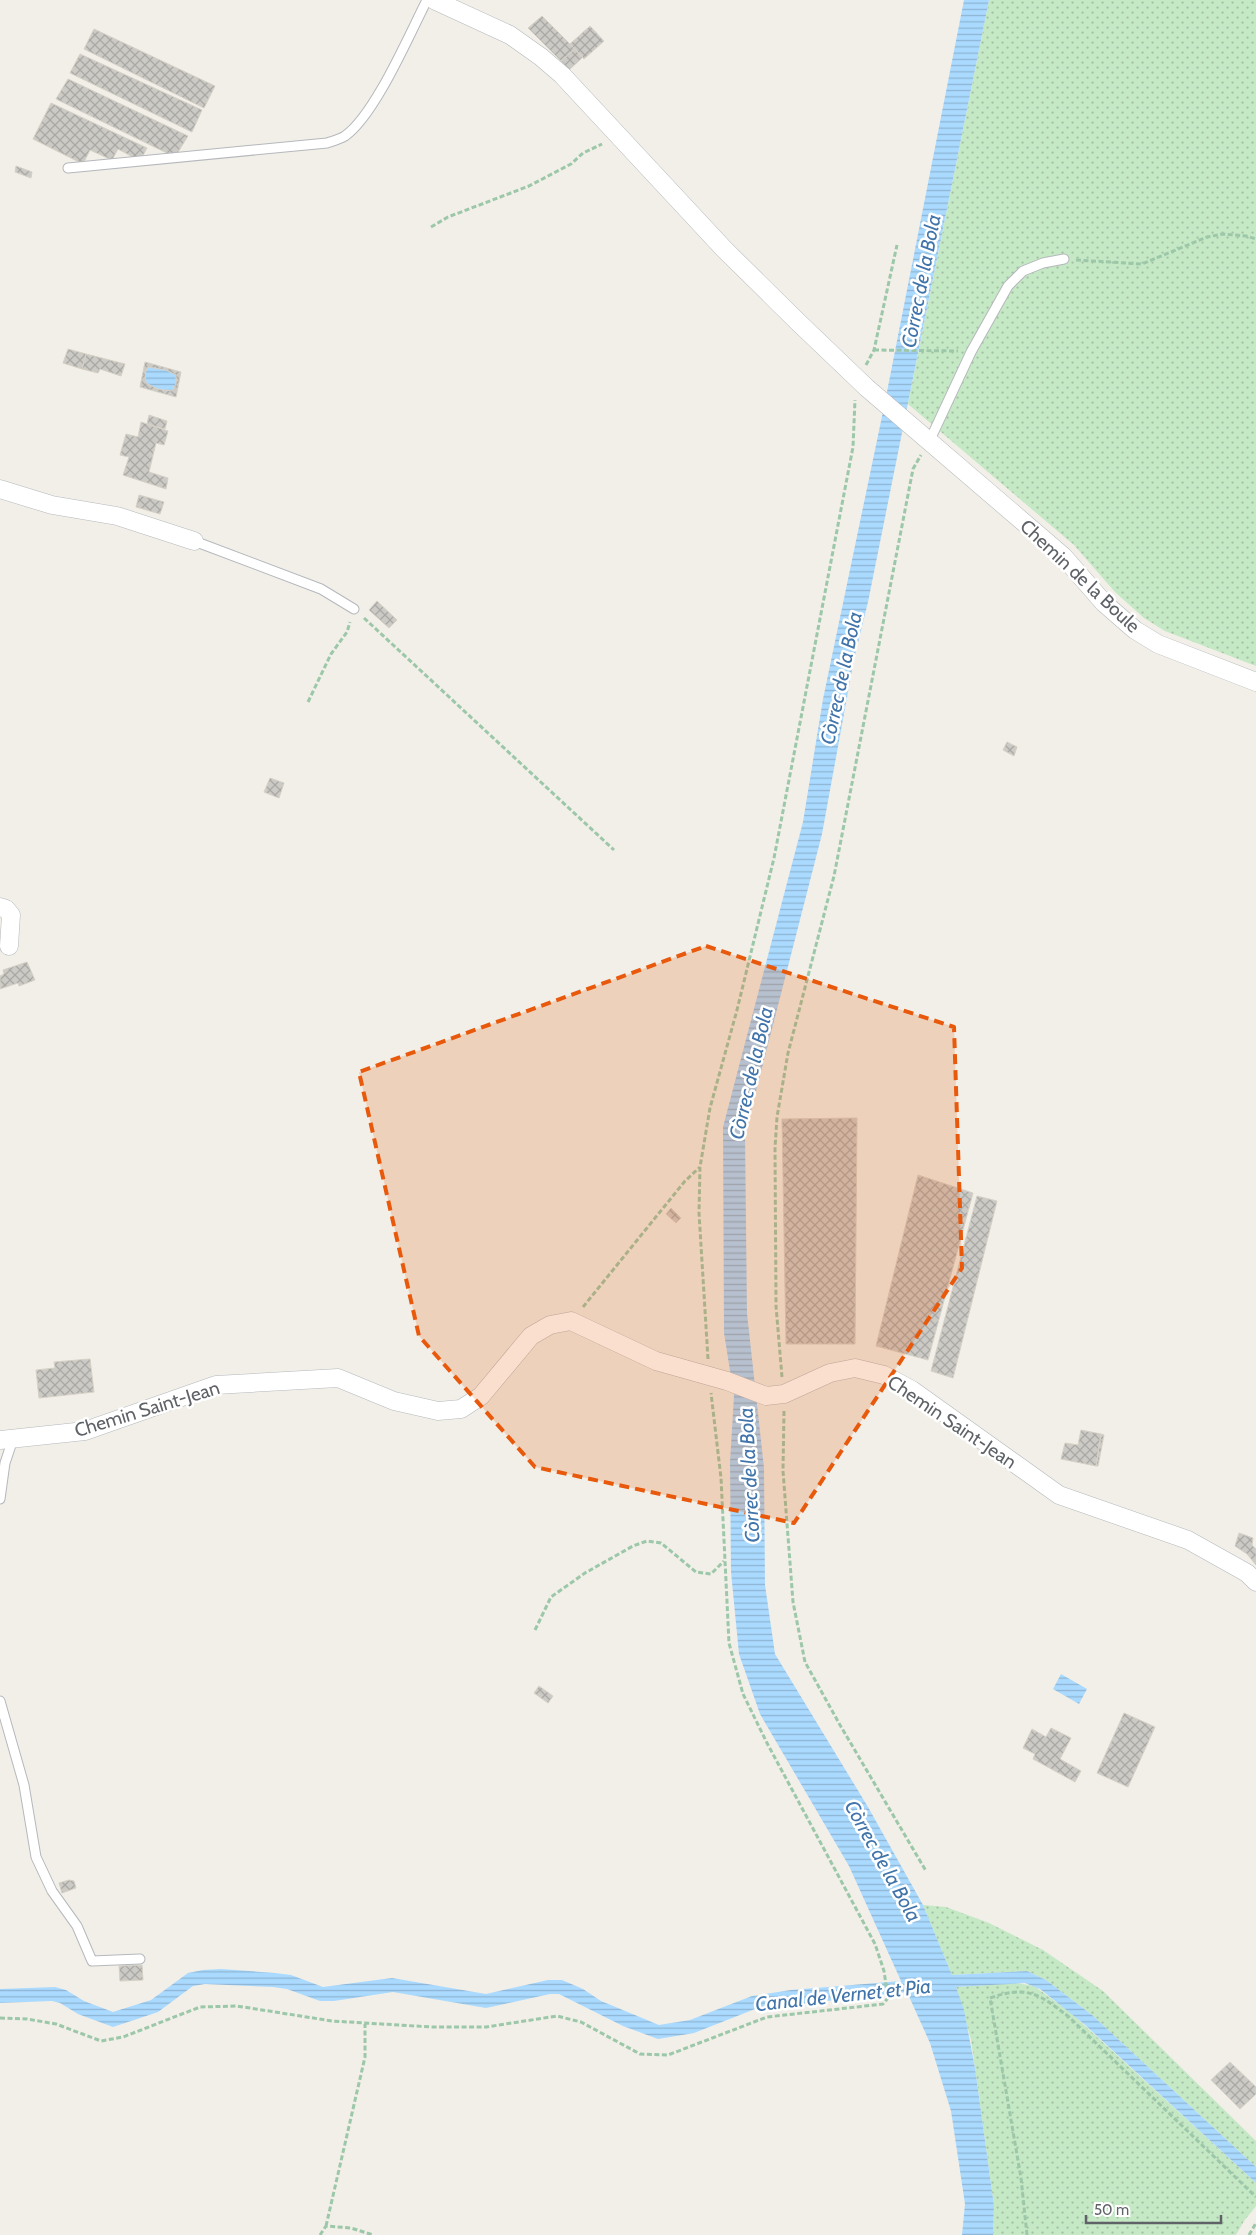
<svg xmlns="http://www.w3.org/2000/svg" width="1256" height="2235" viewBox="0 0 1256 2235" font-family="Cabin,sans-serif">
<style>
.grass{fill:url(#grass-dots)}
.water{fill:url(#water-rules)}
.building{fill:url(#building-cross-hatch);stroke:#d6d1c6;fill-rule:evenodd}
.lines{fill:none;stroke-linecap:round;stroke-linejoin:round}
.lane-casing{stroke:#b5b8bc;stroke-width:11}
.street-casing{stroke:#b5b8bc;stroke-width:19}
.path{stroke:#9cc7a9;stroke-width:3;stroke-dasharray:5 2.5;stroke-linecap:butt}
.lane{stroke:#fff;stroke-width:9}
.street{stroke:#fff;stroke-width:18}
.marked{fill:#e8590c;fill-opacity:0.2;stroke:#e8590c;stroke-width:4;stroke-dasharray:10 6;stroke-linejoin:round}
.labels{text-anchor:middle;dominant-baseline:central;stroke-width:5;stroke-linejoin:round;paint-order:stroke}
.street-label{font-size:19px;fill:#5f6368;stroke:#fff}
.water-label{font-size:20px;font-style:italic;fill:#4174aa;stroke:#fff}
</style>
<defs>
<pattern id="grass-dots" width="8" height="8" patternUnits="userSpaceOnUse" patternTransform="scale(1.25)"><rect width="8" height="8" fill="#c5e8c5"/><path d="M2 2h.1M6 6h.1" fill="none" stroke="#a3c0a4" stroke-width="1.8" stroke-linecap="round"/></pattern>
<pattern id="water-rules" width="6" height="5" patternUnits="userSpaceOnUse" patternTransform="scale(1.25)"><rect width="6" height="5" fill="#aadaff"/><path d="M0 2.5h6" fill="none" stroke="#8eb4d2"/></pattern>
<pattern id="building-cross-hatch" width="8" height="8" patternUnits="userSpaceOnUse" patternTransform="scale(1.25)"><rect width="8" height="8" fill="#cccac5"/><path d="M0 0l8 8M0 8l8-8" fill="none" stroke="#a9a8a4"/></pattern>
</defs>
<rect width="100%" height="100%" fill="#f1efe8"/>
<path class="grass" d="M989,0h267v666l-91,-35 -21,-13 -29,-26 -41,-47 -166,-141z
M923,1905l23,2 43,16 54,27 60,41 153,150v26l-164,-152 -46,-35 -19,-9 -75,4z
M1016,1983l18,3 37,27 185,170v23l-12,15 -8,14h-243l1,-29 -19,-138 -4,-28 -15,-53z"/>
<path class="water" d="M964,0h25l-121,602 -14,57 -32,175 -77,300 2,179 17,155 1,117 10,69 93,153 55,98 29,70 75,-4 19,9 46,35 164,152v16l-172,-159 -44,-35 -15,-6 -69,4 8,23 11,58 19,138 -1,29h-31l3,-31 -14,-93 -21,-68 -23,-51 -152,17 -61,24 -36,6 -35,-13 -64,-32h-9l-64,14 -93,-16 -59,9h-14l-33,-12 -14,-2 -68,-3 -12,2 -35,26 -45,15 -35,-13 -18,-11 -8,-2 -52,2v-14l55,-2 11,3 18,11 29,11 38,-12 37,-27 15,-3 18,-1 54,4 16,2 32,12 69,-9 94,16 62,-14h14l21,9 18,12 58,24 31,-5 62,-24 39,-6 110,-9 -52,-115 -89,-152 -21,-60 -8,-82 -1,-110 4,-66 -10,-63 -1,-206 80,-305 20,-123 62,-297z
M148,367l18,3 10,5v9l-4,7 -14,-2 -12,-6 -1,-10z
M1061,1674l26,15 -8,15 -26,-15z"/>
<path class="building" d="M542,16l33,33 -14,12 -33,-33z
M590,26l14,15 -20,18 -14,-15z
M94,29l121,57 -11,22 -120,-59z
M575,49l8,8 -14,13 -8,-9z
M80,54l122,56 -10,22 -122,-59z
M68,79l120,57 -13,21 -119,-58z
M51,103l96,45 -7,13 -22,-12 -6,11 -22,-10 -7,14 -50,-25z
M16,166l16,6 -1,6 -16,-6z
M68,349l18,5 -4,15 -19,-6z
M86,354l39,10 -4,12 -21,-7 -2,4 -16,-4z
M145,362l36,10 -5,25 -36,-10zM148,367l18,3 10,5v9l-4,7 -14,-2 -12,-6 -1,-10z
M149,415l18,6 -2,8 -18,-5z
M141,422l27,9 -4,14 -8,-2 -7,29 19,6 -2,11 -43,-14 6,-18 -9,-2 6,-21 12,3z
M139,495l25,7 -4,12 -24,-7z
M377,601l20,19 -8,8 -20,-18z
M1007,742l10,5 -3,9 -11,-6z
M270,778l14,5 -5,15 -15,-6z
M27,962l8,18 -16,6 -1,-3 -18,6v-13l4,-2 -1,-4z
M857,1118l-2,226h-69l-4,-225z
M918,1175l55,18 -45,167 -52,-14z
M977,1196l20,5 -44,177 -22,-7z
M671,1208l10,10 -5,5 -10,-9z
M90,1359l4,33 -55,6 -3,-28 19,-2 -1,-6z
M1081,1430l20,4 -5,32 -35,-7 4,-16 13,2z
M1101,1434l3,1 -6,31h-2z
M1239,1533l14,5 -1,7 4,4v16l-9,-11 -12,-8z
M539,1686l14,10 -5,7 -14,-10z
M1124,1713l31,14 -27,60 -31,-14z
M1051,1728l20,10 -11,21 21,12 -6,11 -42,-23 2,-5 -12,-6 9,-19 14,8z
M69,1880l5,1 2,7 -14,5 -3,-10z
M142,1965l1,15 -23,1 -1,-15z
M1230,2062l26,25v7l-16,15 -29,-29z"/>
<g class="lines">
<g class="lane-casing">
<path id="lane" d="M68,168l259,-25c6,-2 13,-4 18,-7 30,-21 64,-101 82,-136
M929,442l42,-90 37,-66 15,-15 20,-8 21,-4
M194,541l127,48 33,20
M0,1499l5,-36 8,-24
M0,1701l24,84 12,72 16,34 25,35 15,35 48,-2"/>
</g>
<g class="street-casing">
<path id="street" d="M434,0l76,35 31,22 21,18 162,174 74,73 69,66 196,168 41,47 31,27 23,14 98,38
M0,489l52,16 65,11 77,25
M0,907l6,2 5,6 -2,31
M0,1440l85,-9 131,-46 122,-7 56,23 44,10 23,-2 20,-13 50,-60 19,-11 21,-4 85,40 71,20 39,15 18,-2 46,-21 25,-5 29,7 28,15 147,105 129,45 59,33 9,9"/>
</g>
<path class="path" d="M431,227l17,-10 81,-31 42,-22 12,-11 19,-9
M1076,260l66,4 65,-27 16,-3 23,2 10,3
M874,350l84,1
M866,365l8,-15 23,-105
M364,618l250,232
M308,702l23,-48 16,-22 3,-10
M583,1307l102,-126 15,-14
M708,1359l-9,-146 1,-46 10,-59 27,-98 37,-152 79,-411 2,-47
M782,1377l-6,-71 -1,-158 2,-31 11,-64 46,-177 79,-407 8,-14
M784,1411l-1,60 10,131 12,60 35,63 86,146
M535,1630l16,-33 34,-24 48,-27 14,-5 14,2 35,29 15,2 13,-13
M0,2018l27,1 29,5 45,17 22,-4 77,-30 37,-1 95,15 100,6h54l71,-11 24,6 59,32 28,1 99,-38 116,-13 5,-6 -4,-27 -9,-27 -108,-201 -24,-49 -14,-51 -8,-165 -10,-85
M326,2226l39,-169v-33
M320,2235l6,-9 25,2 22,7
M1027,2235l-6,-57 -31,-180c38,-13 49,-4 79,19l187,180
M1249,2235l7,-12"/>
<use href="#lane" class="lane"/>
<use href="#street" class="street"/>
</g>
<path class="marked" d="M706,946l248,81 8,241 -168,255 -259,-56 -116,-131 -60,-264z"/>
<g class="labels">
<g class="street-label">
<text transform="translate(1080 576) rotate(43)">Chemin de la Boule</text>
<text transform="translate(147 1409) rotate(-17)">Chemin Saint-Jean</text>
<text transform="translate(952 1422) rotate(34)">Chemin Saint-Jean</text>
</g>
<g class="water-label">
<text transform="translate(921 281) rotate(-79)">Còrrec de la Bola</text>
<text transform="translate(841 678) rotate(-78)">Còrrec de la Bola</text>
<text transform="translate(751 1073) rotate(-77)">Còrrec de la Bola</text>
<text transform="translate(749 1475) rotate(-93)">Còrrec de la Bola</text>
<text transform="translate(883 1861) rotate(61)">Còrrec de la Bola</text>
<text transform="translate(843 1995) rotate(-6)">Canal de Vernet et Pia</text>
</g>
</g>
<path d="M1086 2215v8h135v-8" fill="none" stroke="#5f6368" stroke-width="2.5"/>
<text x="1094" y="2215" font-size="15" fill="#5f6368" stroke="#ffffff" stroke-width="4" paint-order="stroke">50 m</text>
</svg>
